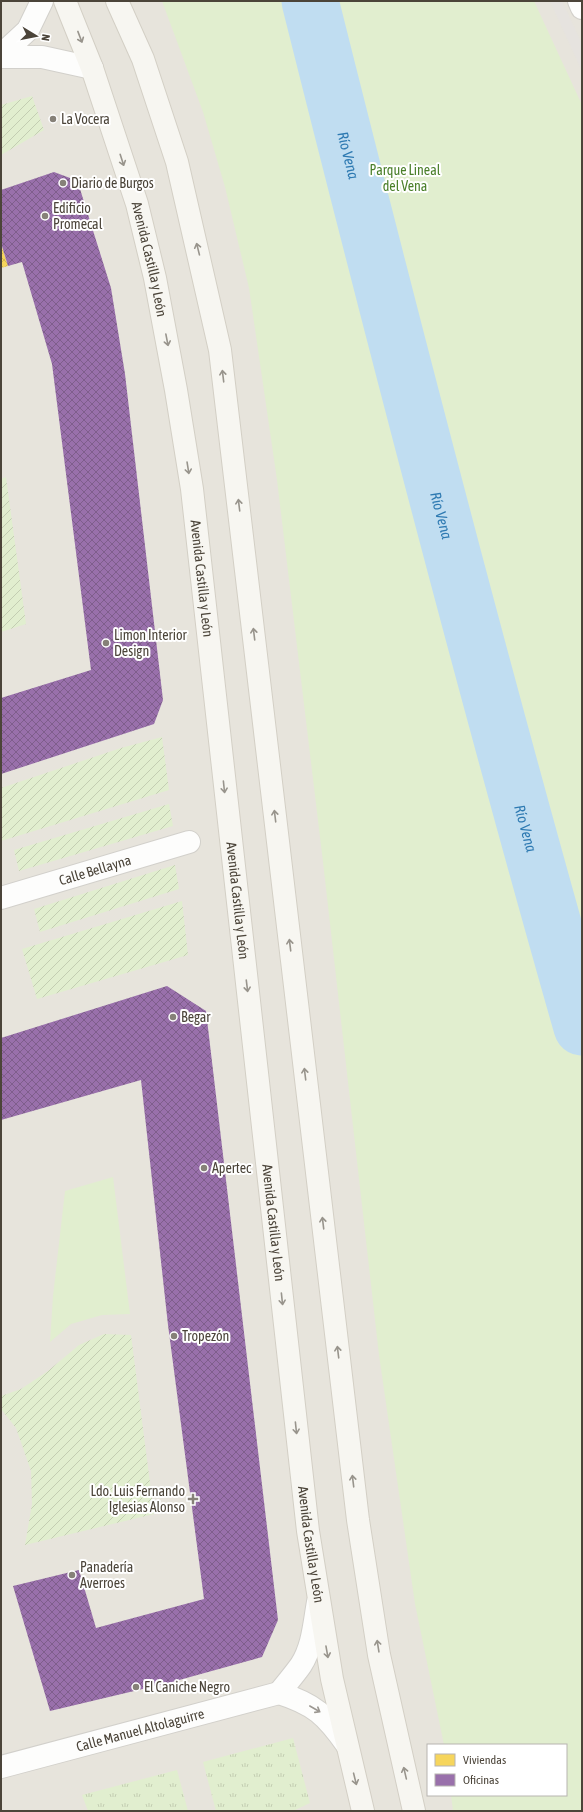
<svg xmlns="http://www.w3.org/2000/svg" width="583" height="1812" viewBox="0 0 583 1812" font-family="'Asap Condensed',sans-serif">
<style>
.residential{fill:#e7e4dc;fill-rule:evenodd}
.grass{fill:url(#grass-tufts)}
.park{fill:#e1eecf}
.garden{fill:url(#garden-furrows)}
.parking{fill:#e6e3df}
.homes{fill:url(#homes-cross-hatch)}
.offices{fill:url(#offices-cross-hatch)}
.lines{fill:none;stroke-linecap:round;stroke-linejoin:round}
.river{stroke:#c0ddf1;stroke-width:57}
.pedestrian-casing{stroke:#d2d0cb;stroke-width:24}
.minor-casing{stroke:#d2d0cb;stroke-width:24}
.secondary-casing{stroke:#d3cfc5;stroke-width:24}
.pedestrian{stroke:#fdfdfc;stroke-width:22}
.minor{stroke:#fdfdfc;stroke-width:22}
.secondary{stroke:#f7f6f1;stroke-width:22}
.oneway{stroke:#98948c}
.oneway2{stroke:#9b9791}
.poi-dot{fill:#868178;stroke:#fff;stroke-width:1.5}
.labels{text-anchor:middle;dominant-baseline:central;stroke-width:4;stroke-linejoin:round;paint-order:stroke}
.poi-label{font-size:14px;fill:#4b4439;stroke:#fff;text-anchor:start}
.park-label{font-size:14px;fill:#4a7f2a;stroke:#fff}
.street-label{font-size:14px;fill:#4b4439;stroke:#fff}
.water-label{font-size:15px;font-style:italic;fill:#2e7ab2;stroke:#fff}
</style>
<defs>
<pattern id="grass-tufts" width="24" height="20" patternUnits="userSpaceOnUse"><rect width="24" height="20" fill="#e1eecf"/><path d="M3 7l-1-3M5 7V3M7 7l1-3M15 17l-1-3M17 17v-4M19 17l1-3" fill="none" stroke="#c3cdb2"/></pattern>
<pattern id="garden-furrows" width="10" height="10" patternUnits="userSpaceOnUse"><rect width="10" height="10" fill="#e1eecf"/><path d="M-1 1l2-2M0 10L10 0M9 11l2-2" fill="none" stroke="#c3cdb2"/></pattern>
<pattern id="homes-cross-hatch" width="8" height="8" patternUnits="userSpaceOnUse"><rect width="8" height="8" fill="#f6d55c"/><path d="M0 0l8 8M0 8l8-8" fill="none" stroke="#d4b851"/></pattern>
<pattern id="offices-cross-hatch" width="8" height="8" patternUnits="userSpaceOnUse"><rect width="8" height="8" fill="#9970ab"/><path d="M0 0l8 8M0 8l8-8" fill="none" stroke="#7f5e8c"/></pattern>
</defs>
<rect width="100%" height="100%" fill="#f4f2ee"/>
<path class="residential" d="M1,1h581v1810h-581zM428,1745h138v50h-138z"/>
<path class="grass" d="M293,1738l17,65 -17,8h-77l-13,-49z
M177,1770l11,41h-100l-6,-16z"/>
<path class="park" d="M162,1h372l48,104v1706h-129l-2,-16h115v-50h-122l-29,-141 -36,-249 -56,-493 -46,-382 -28,-192 -24,-101 -22,-75z
M113,1177l17,137 -28,1 -31,9 -21,18 3,-46 12,-105z"/>
<path class="garden" d="M32,96l12,34 -43,25v-50z
M6,477l20,147 -25,8v-153z
M162,737l7,53 -168,51v-53l120,-40z
M169,804l4,22 -154,45 -5,-21z
M175,865l4,24 -139,43 -6,-23z
M182,901l6,54 -151,44 -15,-50z
M104,1334l27,1 23,179 -129,31 7,-41 -1,-33 -15,-43 -15,-19v-13l20,-7 27,-18 31,-26z"/>
<path class="parking" d="M550,1h12l20,43v27z"/>
<path class="homes" d="M1,244l7,22 -7,2z"/>
<path class="offices" d="M54,172l16,6 10,11 31,99 14,86 38,326 -9,24 -153,50v-76l90,-28 -39,-306 -30,-102 -14,4 -7,-23v-53z
M167,986l39,25 72,609 -16,37 -90,25 -122,29 -37,-125 66,-16 17,58 108,-29 -36,-274 -27,-245 -140,40v-82z"/>
<g class="lines">
<path class="river" id="s1" d="M310,1c86,343 175,686 272,1026"/>
<g class="pedestrian-casing">
<g id="pedestrian">
<path id="s2" d="M1,898l188,-56"/>
</g>
</g>
<g class="minor-casing">
<g id="minor">
<path d="M579,1l3,7"/>
<path d="M1,55l27,-25 14,-29"/>
<path d="M1,57h41l50,11"/>
<path d="M279,1693c7,-9 15,-18 22,-28 12,-19 13,-41 17,-63"/>
<path id="s3" d="M1,1767l278,-74c35,11 47,22 68,52"/>
</g>
</g>
<g class="secondary-casing">
<g id="secondary">
<path id="s4" d="M65,1l27,67 45,136 18,74 21,112 16,99 116,1042 24,148 31,132"/>
<path d="M117,1l26,58 34,103 43,188 138,1170 21,135 35,156"/>
</g>
</g>
<use href="#pedestrian" class="pedestrian"/>
<use href="#minor" class="minor"/>
<use href="#secondary" class="secondary"/>
</g>
<defs><path id="oneway-shaft" d="M-6 0H5M1.5-3L5.5 0L1.5 3" fill="none" stroke-width="1.6" stroke-linecap="round" stroke-linejoin="round"/></defs>
<g class="oneway">
<use href="#oneway-shaft" transform="translate(80 37) rotate(69)"/>
<use href="#oneway-shaft" transform="translate(122 160) rotate(72)"/>
<use href="#oneway-shaft" transform="translate(198 249) rotate(-104)"/>
<use href="#oneway-shaft" transform="translate(167 340) rotate(79)"/>
<use href="#oneway-shaft" transform="translate(223 376) rotate(-97)"/>
<use href="#oneway-shaft" transform="translate(188 468) rotate(81)"/>
<use href="#oneway-shaft" transform="translate(239 505) rotate(-97)"/>
<use href="#oneway-shaft" transform="translate(254 634) rotate(-97)"/>
<use href="#oneway-shaft" transform="translate(224 787) rotate(84)"/>
<use href="#oneway-shaft" transform="translate(275 816) rotate(-97)"/>
<use href="#oneway-shaft" transform="translate(290 945) rotate(-97)"/>
<use href="#oneway-shaft" transform="translate(247 986) rotate(83)"/>
<use href="#oneway-shaft" transform="translate(305 1074) rotate(-97)"/>
<use href="#oneway-shaft" transform="translate(323 1223) rotate(-97)"/>
<use href="#oneway-shaft" transform="translate(282 1299) rotate(84)"/>
<use href="#oneway-shaft" transform="translate(338 1352) rotate(-97)"/>
<use href="#oneway-shaft" transform="translate(296 1428) rotate(84)"/>
<use href="#oneway-shaft" transform="translate(353 1481) rotate(-97)"/>
<use href="#oneway-shaft" transform="translate(378 1646) rotate(-99)"/>
<use href="#oneway-shaft" transform="translate(327 1652) rotate(80)"/>
<use href="#oneway-shaft" transform="translate(405 1773) rotate(-103)"/>
<use href="#oneway-shaft" transform="translate(355 1779) rotate(76)"/>
</g>
<use class="oneway2" href="#oneway-shaft" transform="translate(315 1709) rotate(30)"/>
<g class="poi-dot">
<circle cx="53" cy="119" r="4"/>
<circle cx="63" cy="183" r="4"/>
<circle cx="45" cy="216" r="4"/>
<circle cx="106" cy="643" r="4"/>
<circle cx="173" cy="1017" r="4"/>
<circle cx="204" cy="1168" r="4"/>
<circle cx="174" cy="1336" r="4"/>
<path d="M191 1493h4v4h4v4h-4v4h-4v-4h-4v-4h4z"/>
<circle cx="72" cy="1575" r="4"/>
<circle cx="136" cy="1687" r="4"/>
</g>
<g class="labels">
<g class="poi-label">
<text x="61" y="119">La Vocera</text>
<text x="71" y="183">Diario de Burgos</text>
<text x="53" y="208">Edificio<tspan x="53" dy="16">Promecal</tspan></text>
<text x="114" y="635">Limon Interior<tspan x="114" dy="16">Design</tspan></text>
<text x="181" y="1017">Begar</text>
<text x="212" y="1168">Apertec</text>
<text x="182" y="1336">Tropezón</text>
<text x="185" y="1491" text-anchor="end">Ldo. Luis Fernando<tspan x="185" dy="16">Iglesias Alonso</tspan></text>
<text x="80" y="1567">Panadería<tspan x="80" dy="16">Averroes</tspan></text>
<text x="144" y="1687">El Caniche Negro</text>
</g>
<g class="park-label">
<text x="405" y="170">Parque Lineal<tspan x="405" dy="16">del Vena</tspan></text>
</g>
<g class="street-label">
<text stroke="none"><textPath href="#s4" startOffset="272">Avenida Castilla y León</textPath></text>
<text stroke="none"><textPath href="#s4" startOffset="596">Avenida Castilla y León</textPath></text>
<text stroke="none"><textPath href="#s2" startOffset="98">Calle Bellayna</textPath></text>
<text stroke="none"><textPath href="#s4" startOffset="920">Avenida Castilla y León</textPath></text>
<text stroke="none"><textPath href="#s4" startOffset="1244">Avenida Castilla y León</textPath></text>
<text stroke="none"><textPath href="#s4" startOffset="1568">Avenida Castilla y León</textPath></text>
<text stroke="none"><textPath href="#s3" startOffset="144">Calle Manuel Altolaguirre</textPath></text>
</g>
<g class="water-label">
<text stroke="none"><textPath href="#s1" startOffset="159">Río Vena</textPath></text>
<text stroke="none"><textPath href="#s1" startOffset="531">Río Vena</textPath></text>
<text stroke="none"><textPath href="#s1" startOffset="855">Río Vena</textPath></text>
</g>
</g>
<rect width="583" height="1812" fill="none" stroke="#4b4439" stroke-width="4"/>
<rect x="427" y="1744" width="140" height="52" fill="#ffffff" stroke="#b7b4b0"/>
<rect x="435" y="1754" width="20" height="12" fill="#f6d55c" stroke="#b7b4b0"/>
<text x="463" y="1764" font-size="12" fill="#4b4439">Viviendas</text>
<rect x="435" y="1774" width="20" height="12" fill="#9970ab" stroke="#b7b4b0"/>
<text x="463" y="1784" font-size="12" fill="#4b4439">Oficinas</text>
<g transform="translate(36 36) rotate(100)" stroke="#ffffff" stroke-width="3" paint-order="stroke">
<path d="M0-3L7 15L0 10L-7 15Z" fill="#4b4439"/>
<text y="-6" font-size="11" font-weight="bold" text-anchor="middle" fill="#4b4439">N</text>
</g>
</svg>
